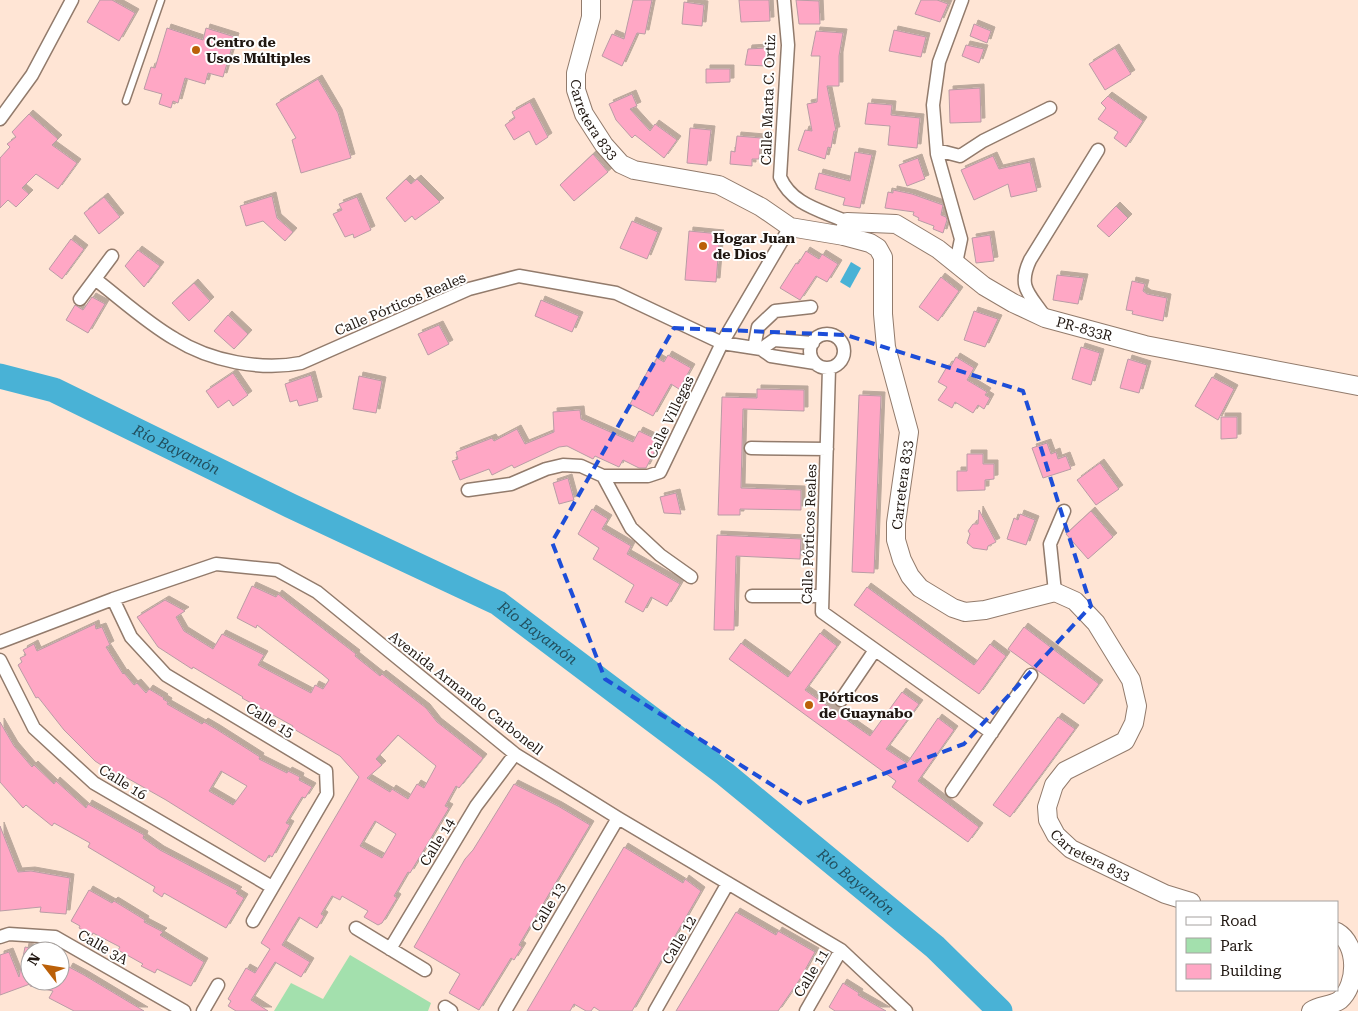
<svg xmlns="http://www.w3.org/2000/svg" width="1358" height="1011" viewBox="0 0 1358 1011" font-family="'Roboto Serif',serif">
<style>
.green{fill:#a3e0ad}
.water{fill:#49b2d6}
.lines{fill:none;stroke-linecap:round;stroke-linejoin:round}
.river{stroke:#49b2d6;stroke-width:25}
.building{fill:#ffa7c5;stroke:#b99ca5;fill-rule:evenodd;filter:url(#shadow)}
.lane-casing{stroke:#927b6c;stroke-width:9}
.street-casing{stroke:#927b6c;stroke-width:15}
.secondary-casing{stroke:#927b6c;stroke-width:20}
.lane{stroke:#fff;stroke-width:6}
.street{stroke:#fff;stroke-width:12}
.secondary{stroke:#fff;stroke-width:18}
.marked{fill:none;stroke:#1d4ed8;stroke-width:4;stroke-dasharray:10 6;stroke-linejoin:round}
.poi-dot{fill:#bb6008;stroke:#fff;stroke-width:2}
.labels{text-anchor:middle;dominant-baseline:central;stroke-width:4;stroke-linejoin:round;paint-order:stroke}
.poi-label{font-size:14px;font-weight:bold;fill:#201711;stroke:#fff;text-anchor:start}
.street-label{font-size:14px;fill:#201711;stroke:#fff}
.water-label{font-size:15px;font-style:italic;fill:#224f5e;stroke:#fff}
</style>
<defs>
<filter id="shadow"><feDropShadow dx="4" dy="-4" stdDeviation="0" flood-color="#0004"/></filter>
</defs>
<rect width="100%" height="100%" fill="#ffe5d5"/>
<path class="green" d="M350,955l81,48 -3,8h-154l17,-28 32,16z"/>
<path class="water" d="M851,262l10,6 -11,20 -10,-6z"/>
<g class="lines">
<path class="river" id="s1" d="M0,376l54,14 237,116 207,97 227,171 210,173 65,64"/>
</g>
<path class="building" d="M100,0h12l23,13 -16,28 -32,-19z
M633,0h19l-7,34 -8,-1 -15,33 -20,-10 10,-22 12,5z
M739,0h30l1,21 -29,1z
M796,0l23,1 1,23h-21z
M921,0h16l11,4 -8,18 -25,-8z
M684,2l20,3 -2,21 -20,-2z
M974,24l17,7 -4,12 -17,-7z
M167,28l36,12 3,-12 29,9 -12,40 -15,-4 -3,11 -20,-6 -7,25 -5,-2 -2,7 -12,-4 3,-10 -18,-5 7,-22 4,1z
M894,30l32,7 -5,20 -32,-6z
M816,31l27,2 -4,23v30h-12l9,45h-2l-3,17 -3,-1 -3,12 -27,-9 7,-20 7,1 -5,-27 10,-2 3,-46h-9z
M966,45l18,4 -5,14 -17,-7z
M766,48l1,18 -22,-1 3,-16z
M1115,48l16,26 -26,16 -16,-26z
M706,69h24v13l-24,1z
M318,79l20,34 13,45 -50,15 -9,-33 4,-2 -20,-34z
M980,88l1,34 -31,1 -1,-33z
M632,94l5,12 -7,3 20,22 5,-7 22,16 -13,18 -29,-23 -3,3 -16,-18 -7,-16z
M1108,96l35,25 -17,26 -12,-9 4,-6 -20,-13 8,-11 -5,-5z
M530,102l18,35 -12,8 -7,-14 -15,9 -9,-15 10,-7 -3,-6z
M868,103l24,2 -1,10 29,3 -3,30 -29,-3 2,-19 -25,-2z
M29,114l29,25 -6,6 25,18 -19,26 -22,-15 -14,14 7,6 -13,13 -8,-7 -8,8v-50l10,-11 -3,-3 9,-7 -4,-5z
M690,128l21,2 -4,35 -20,-2z
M737,136l24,2 -2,21h-7v7l-22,-2 1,-13 4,1z
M855,152l17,3 -12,53 -17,-3 2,-7 -30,-9 4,-16 31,8z
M593,154l15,18 -34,29 -14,-16z
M993,156l6,13 31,-7 7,29 -26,6 -3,-13 -34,16 -13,-30z
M918,158l7,21 -18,7 -8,-21z
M406,179l5,5 6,-5 23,23 -25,18 -3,-4 -7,6 -19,-24z
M893,190l19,4 31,11 -2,10 5,2 1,3 -4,13 -10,-4 1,-3 -16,-6 1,-2 -6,-3 1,-3 -29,-4 3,-16 5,1z
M272,196l5,22 16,14 -8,9 -22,-20 -17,5 -6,-20z
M104,197l16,20 -21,17 -15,-21z
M357,197l14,33 -17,8 -1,-4 -8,3 -12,-23 9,-4 -3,-6z
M1116,206l12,12 -19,19 -12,-11z
M632,221l26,11 -11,27 -27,-11z
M689,231l31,3 -4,48 -31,-2z
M990,235l4,26 -18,2 -4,-25z
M71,239l13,10 -22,30 -13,-10z
M138,250l22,16 -16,21 -19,-21z
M806,251l13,8 3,-5 16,10 -11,18 -11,-6 -16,24 -20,-12 16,-25 2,1z
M1057,275l27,3 -6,26 -25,-4z
M941,277l18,14 -21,30 -19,-14z
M1132,281l13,3 -2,7 4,3 20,4 -4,23 -31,-7 1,-3 -7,-1z
M194,283l16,18 -21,20 -17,-18z
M92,297l13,7 -17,29 -22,-13 9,-15 8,5z
M541,300l38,16 -7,16 -37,-16z
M974,311l24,8 -13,28 -21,-7z
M228,315l20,19 -14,15 -20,-18z
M439,325l10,19 -21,11 -10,-21z
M1081,347l19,6 -9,32 -19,-6z
M668,355l23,13 -12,21 -8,-5 -18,32 -23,-12 22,-41 2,1 3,-6 7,4z
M956,357l18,11 -7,12 20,12 -2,3 5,3 -6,11 -6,-4 -5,8 -18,-11 -3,6 -14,-8 9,-13 -9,-5 10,-17 3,1z
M1128,359l19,6 -8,28 -19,-5z
M233,373l15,22 -15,11 -4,-6 -11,8 -12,-17z
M311,375l7,26 -19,5 -2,-6 -7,2 -5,-18z
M359,376l23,5 -6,32 -23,-4z
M1212,377l22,12 -16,31 -23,-14z
M757,389l47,1v21l-61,-2 -2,79 60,2v20l-61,-1v6h-22l4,-118 35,1z
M859,395l22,1 -7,177 -22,-1z
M580,410l1,9 52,23 6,-11 21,10 -14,27h-7l-16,-8 -4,7 -24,-11 -2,3 -26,-13 -8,1 -45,21 -2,-3 -20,10 -3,-6 -29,11 -8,-19 6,-2 -2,-7 36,-14 2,3 23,-12 8,15 29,-12 -1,-20z
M1221,417h16v21l-16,1z
M1047,443l4,11 5,-2 2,7 8,-3 5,13 -28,9 -11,-30z
M967,454h16v10h11v15l-9,1v10l-28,1v-20h10z
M1100,463l19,26 -23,16 -19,-25z
M568,478l6,22 -15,4 -6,-21z
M676,493l5,21 -17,-1 -4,-16z
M592,509l16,10 -6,10 29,17 -4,8 53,30 -13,22 -16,-9 -8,15 -18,-10 9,-17 -41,-26 6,-11 -21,-14z
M979,510l17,32 -8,4 -1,4 -14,-2 -6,-5 3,-9 -2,-3 5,-7h5z
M1091,511l22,26 -25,22 -22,-25z
M1020,514l15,6 -9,25 -19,-6 7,-21 4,2z
M717,535l84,4 -1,20 -64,-3 -2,74h-20z
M252,586l24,11 2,-3 78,60 -1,2 25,20 2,-2 44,34 11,14 46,36 -24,30 -3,-2 -11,20 4,2 -39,65 -2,-1 -14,24 3,2 -15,25 -4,2 -14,-8 4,-6 -26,-15 -2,4 -8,-4 -11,18 3,2 -7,12 -18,-11 -17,28 28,17 -9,15 -26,-15 -24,38 17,11h-32l-8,-5 3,-5 -3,-2 18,-31 9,5 15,-24 -9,-6 98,-166 -19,-21 -48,-28 1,-2 -51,-28 1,-1 -50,-30 -1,2 -34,-22 -21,-30 28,-17 20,11 -9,6 8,14 29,18 9,-15 42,21 -6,10 53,28 4,-8 8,4 6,-9 -7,-6 -65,-49 -1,3 -19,-10zM398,735l38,31 -12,22 -7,-4 -9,15 -16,-10 -2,3 -23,-14 15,-13 -6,-6zM375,821l21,13 -14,24 -22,-12z
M867,587l107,78 16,-21 16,12 -27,38 -125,-89z
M95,624l1,5 6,-2 8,18 -4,2 17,27 1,-1 10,12 3,-2 9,10 3,-4 15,9 -1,1 5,3 -1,2 35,20 2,-2 12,7 44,28 -1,2 28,14 1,-2 12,6 -1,3 13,7 -7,11 -3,-1 -16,26 4,2 -18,32 -3,-2 -4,7 -99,-62 -46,-26 -2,2 -23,-15 -31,-31 -26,-33 -2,1 -18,-33 4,-3 -2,-4 6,-3 -3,-5 11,-6 3,7zM221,771l26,15 -14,19 -24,-14z
M1024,627l75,57 -15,20 -76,-55z
M820,633l17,13 -32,44 52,37 13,9 32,-44 17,12 -33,45 21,14 31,-45 16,12 -36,51 61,46 -11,15 -76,-55 4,-6 -167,-122 12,-16 47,34z
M1058,717l17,12 -65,88 -17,-12z
M0,722l14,24 18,21 2,-2 20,19 2,-3 30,27 2,-4 56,31 -1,3 17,12 78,41 -2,2 8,5 -18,30 -62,-35 -2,4 -9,-6 2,-4 -67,-40 2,-4 -36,-20 -2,3 -26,-21 -3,3 -23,-26z
M514,784l44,22 32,19 -54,91 -17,29 3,2 -8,13 -3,-2 -32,52 -30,-17 11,-19 -46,-27 51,-88 8,-9z
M0,826l18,46 13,-1 39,7 -4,36 -26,-2 1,-5 -41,4z
M624,847l59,36 2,-4 16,12 -69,120h-32l-6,-4 -3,4h-5l-12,-7 -4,7h-43z
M89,890l23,13 2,-2 31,19 -1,2 19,10 -3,3 44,27 -13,24 -34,-17 -2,4 -14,-7 2,-2 -25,-14 2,-3 -27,-14 -1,2 -13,-7 1,-2 -9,-5z
M736,912l40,23 2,-4 37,21 -15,27 -22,32h-102z
M25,947l5,1v36l-30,11v-40l9,-3 10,25z
M69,967l15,8 60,36h-70l-25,-13 4,-7 -23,-5v-5l31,1z
M843,983l16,10 -1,2 28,16h-51l-6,-4z"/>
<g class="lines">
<g class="lane-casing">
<path id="lane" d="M126,101l35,-101"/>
</g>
<g class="street-casing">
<path id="street" d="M784,0l4,45 -8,132c12,28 41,33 67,45
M0,119l32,-44 40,-75
M937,150l23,6 23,-15 67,-33
M956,263l5,-24 -24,-85 -4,-49 6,-43 23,-62
M95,279c26,20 52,44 80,60 35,22 86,32 126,24l168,-74 50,-13 97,17 106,50 39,6 10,7 44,7
M80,299l32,-43
M1045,317c-15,-23 -28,-29 -15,-57l68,-110
M810 351a17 17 0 1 1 34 0a17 17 0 1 1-34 0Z
M754,348l4,-21 17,-16 36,-4
M761,349l13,-9 39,3
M829,368l-7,244 170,121
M751,448l76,1
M603,476l28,52 29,27 31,22
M468,490l43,-6 35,-15 17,-4 18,1 22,10h45l12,-4 62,-129 68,-116
M1055,592l-5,-48 14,-33
M752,596h70
M113,599l18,38 35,38 160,96 1,23 -74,127
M0,642l113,-43 103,-35 61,6 40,22 198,162 103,64 223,132 65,61
M0,660l34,68 60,55 178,104
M841,700l34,-50
M952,791l79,-116
M356,928l69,42
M0,937l9,-3 46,3 129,74
M390,949l86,-143 39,-52
M445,1007l6,4
M203,1011l15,-26
M505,1011l113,-193
M655,1011l73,-128
M806,1011l35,-61"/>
</g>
<g class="secondary-casing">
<g id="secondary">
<path id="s2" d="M591,0v17l-15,56v17l8,24 20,31 17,19 13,6 85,15 42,22 29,20 54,9 26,7 8,5 5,9v57l3,33 23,85 -13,91v17l6,20 8,16 10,12 33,20 12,4 20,-2 70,-18 20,9 21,22 35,57 6,26 -3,17 -9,18 -60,30 -11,14 -7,22 1,13 8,15 15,14 94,45 26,8"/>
<path id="s3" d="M844,236l3,-14 49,2 42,25 46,37 29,17 32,15 100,27 213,41"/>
<path d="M1311,1011c8,-6 21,-5 29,-11 18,-16 18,-56 -3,-68"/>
</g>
</g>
<use href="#lane" class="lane"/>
<use href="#street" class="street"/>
<use href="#secondary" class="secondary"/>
</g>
<path class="marked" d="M674,328l172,7 177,56 68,215 -127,138 -162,60 -197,-125 -53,-137z"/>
<g class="poi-dot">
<circle cx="196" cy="50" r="5"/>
<circle cx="703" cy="246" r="5"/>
<circle cx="809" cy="705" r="5"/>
</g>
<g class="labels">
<g class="poi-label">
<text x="206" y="42">Centro de<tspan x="206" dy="16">Usos Múltiples</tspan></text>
<text x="713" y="238">Hogar Juan<tspan x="713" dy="16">de Dios</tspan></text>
<text x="819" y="697">Pórticos<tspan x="819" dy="16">de Guaynabo</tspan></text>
</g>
<g class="street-label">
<text transform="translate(768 100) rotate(-88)">Calle Marta C. Ortiz</text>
<text stroke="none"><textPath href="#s2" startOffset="126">Carretera 833</textPath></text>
<text transform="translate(400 304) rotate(-23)">Calle Pórticos Reales</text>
<text stroke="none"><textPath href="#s3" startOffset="281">PR-833R</textPath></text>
<text transform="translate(670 417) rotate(-64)">Calle Villegas</text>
<text transform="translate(902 485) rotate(-83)">Carretera 833</text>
<text transform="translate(809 534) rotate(-88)">Calle Pórticos Reales</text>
<text transform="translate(466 693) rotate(38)">Avenida Armando Carbonell</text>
<text transform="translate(270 720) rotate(31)">Calle 15</text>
<text transform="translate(123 782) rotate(32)">Calle 16</text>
<text transform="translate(437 842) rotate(-59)">Calle 14</text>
<text stroke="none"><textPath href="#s2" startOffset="1311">Carretera 833</textPath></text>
<text transform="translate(548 907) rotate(-60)">Calle 13</text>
<text transform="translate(679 940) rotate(-60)">Calle 12</text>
<text transform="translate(103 947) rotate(30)">Calle 3A</text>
<text transform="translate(811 973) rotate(-59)">Calle 11</text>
</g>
<g class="water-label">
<text stroke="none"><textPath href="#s1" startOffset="192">Río Bayamón</textPath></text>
<text stroke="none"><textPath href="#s1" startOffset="598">Río Bayamón</textPath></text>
<text stroke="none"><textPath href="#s1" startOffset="1002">Río Bayamón</textPath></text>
</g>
</g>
<rect x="1176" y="901" width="162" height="90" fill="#ffffff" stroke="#a6a2a0"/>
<rect x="1186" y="917" width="25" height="8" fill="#ffffff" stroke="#a6a2a0"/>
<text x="1220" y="926" font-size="15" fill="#201711">Road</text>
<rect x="1186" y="938" width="25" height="15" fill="#a3e0ad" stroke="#a6a2a0"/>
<text x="1220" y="951" font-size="15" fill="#201711">Park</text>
<rect x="1186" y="964" width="25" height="15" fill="#ffa7c5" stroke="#a6a2a0"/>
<text x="1220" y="976" font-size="15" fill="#201711">Building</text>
<g transform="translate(45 966) rotate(301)"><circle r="24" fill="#ffffff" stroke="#a6a2a0"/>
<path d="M0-4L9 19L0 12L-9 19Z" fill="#bb6008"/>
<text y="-8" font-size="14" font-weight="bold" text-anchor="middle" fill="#201711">N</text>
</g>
</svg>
